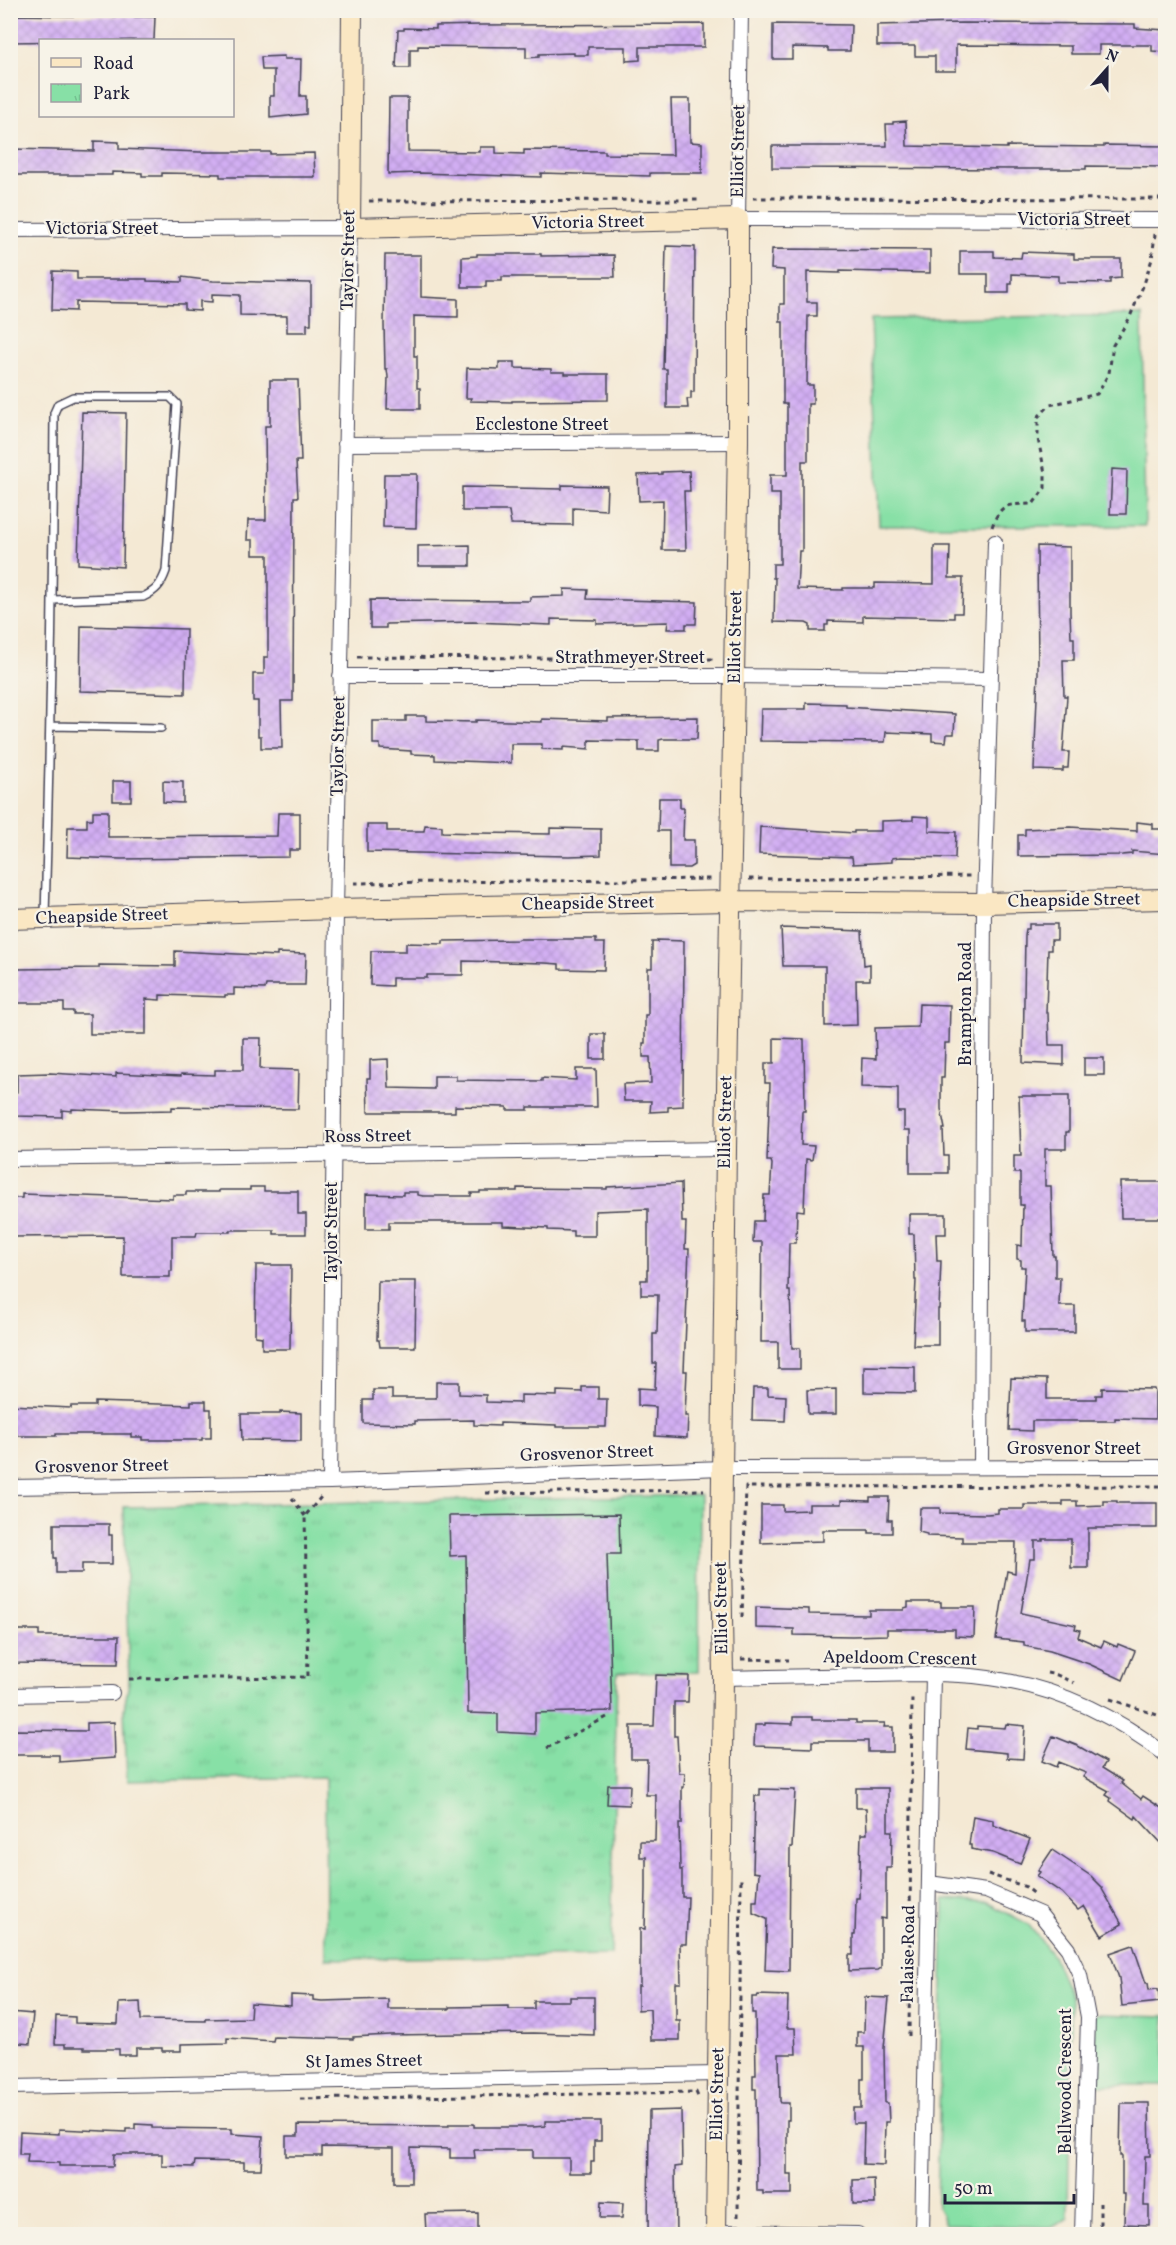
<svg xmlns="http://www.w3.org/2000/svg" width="1176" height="2245" viewBox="0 0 1176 2245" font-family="Vollkorn,serif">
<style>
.green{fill:#87e0a6;stroke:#548170;stroke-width:1.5}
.park{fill:url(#park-tufts);stroke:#548170;stroke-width:1.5}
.building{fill:url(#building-cross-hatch)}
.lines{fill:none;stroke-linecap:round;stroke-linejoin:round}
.lane-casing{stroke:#424052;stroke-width:10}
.street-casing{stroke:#424052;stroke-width:16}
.secondary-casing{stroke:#424052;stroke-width:22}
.path{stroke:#424052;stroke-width:3;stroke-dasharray:4.5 4.5;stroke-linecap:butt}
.lane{stroke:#fff;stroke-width:7}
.street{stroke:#fff;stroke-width:14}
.secondary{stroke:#fae7c3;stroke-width:20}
.labels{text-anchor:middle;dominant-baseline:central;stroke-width:4.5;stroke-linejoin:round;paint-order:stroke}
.street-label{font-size:18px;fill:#22223b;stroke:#f7f3e8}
</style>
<defs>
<pattern id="park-tufts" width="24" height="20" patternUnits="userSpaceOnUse" patternTransform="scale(1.5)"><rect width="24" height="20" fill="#87e0a6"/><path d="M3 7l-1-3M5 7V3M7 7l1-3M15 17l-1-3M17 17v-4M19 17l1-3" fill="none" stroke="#74c090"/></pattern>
<pattern id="building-cross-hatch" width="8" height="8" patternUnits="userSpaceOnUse" patternTransform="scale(1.5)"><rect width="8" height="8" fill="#d2aef3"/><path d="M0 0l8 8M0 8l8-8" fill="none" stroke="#b495d1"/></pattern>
</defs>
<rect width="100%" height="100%" fill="#f7f3e8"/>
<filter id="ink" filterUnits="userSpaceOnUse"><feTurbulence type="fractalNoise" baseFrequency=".0167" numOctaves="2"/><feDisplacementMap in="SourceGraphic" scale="12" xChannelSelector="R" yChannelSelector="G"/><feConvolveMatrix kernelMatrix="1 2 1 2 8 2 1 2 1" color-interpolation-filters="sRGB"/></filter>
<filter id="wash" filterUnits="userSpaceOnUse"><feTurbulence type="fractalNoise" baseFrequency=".008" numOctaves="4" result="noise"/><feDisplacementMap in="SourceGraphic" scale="24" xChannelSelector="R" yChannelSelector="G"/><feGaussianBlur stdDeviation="1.35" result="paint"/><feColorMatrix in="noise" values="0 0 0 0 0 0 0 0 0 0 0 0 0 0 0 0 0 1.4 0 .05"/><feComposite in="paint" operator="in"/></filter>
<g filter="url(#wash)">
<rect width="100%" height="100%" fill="#f4e9d4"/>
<path class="green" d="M1142,315l3,211h-266l-8,-207z
M944,1900l44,3 40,21 25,32 18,42 -3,220 -15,9 -108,-3 -8,-18z
M1095,2014l70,2v69h-72z"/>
<path class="park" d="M700,1495l-1,177 -82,1 -6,282 -285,4 -1,-182 -198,4 -3,-72 5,-27 -5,-175z"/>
<g id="blocks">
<path class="building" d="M10,15l145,2 -1,23 -144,2z
M961,23l174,1v4l31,2v22l-14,-1v-6h-53v9h-28v-8l-115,-1v26h-21v-15h-20v-10h-38v-21z
M704,24v23h-64v13l-14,1v-14h-38v8h-14v-2l-35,1v3l-13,1v-11l-108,-1v3h-8v19h-14l2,-38h6v-2l32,1v-3l44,-1z
M773,24l78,1 -1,26h-22v-3l-36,-1v12h-19z
M284,56v3h17l-1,37h6v18l-36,4v-22h4v-26h-12l-1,-13z
M389,98h19v53l72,1v-5h16v6l28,1v-4l81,1v3l68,1 -2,-56h19v43l12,1v30h-52v3l-109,-3v4l-121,-4 -32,1z
M906,121l1,25 100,2v-2l97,1v-2l62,1v21l-80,-1v3h-48l-266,-1v-22h115l-1,-22h7v-2z
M94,141l25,1v7l81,3h70v2l44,-1 1,24h-95v-3l-58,-1v3h-20v-3l-30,-1v3h-100v-26l82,2z
M666,246l29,1 -1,145h-3v7h-4l1,9h-21v-39h-4z
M772,249l158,1v23l-90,-2v2l-33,-1v30h10v14h-9l-1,69h6v19h-5v57h-6v90h-3l-2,38 46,1v-2h32v-5l59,1v-38h16l-1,32h14l-1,35h-8v5l-91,-2v6l-35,-1v4h-3v6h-15v-6l-4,-2 -32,-1 1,-44h-2v-14h7v-70h-10v-19h17v-71h-4v-82h-3v-18h4v-34l-13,-1z
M960,251h34v6l27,1 1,-6 52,2v5h47v19l-11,1v4l-52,-1v-6l-46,-2v10h-3v9h-21v-19h-28z
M477,254h64v2l73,-1 1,22h-113v4h-16v6h-24v-30l15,-1z
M385,255h36v42l37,2v18l-44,-1v40h3v32h3v21h-33l1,-32 -1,-8h-2l-1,-45z
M53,271l24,1v7h70v2l35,1v-5l31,4 98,2v41h-4v8h-20v-16l-47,-1v-20l-28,-1v8l-12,-1v10l-15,-1v-6l-109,-2v9l-24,-1z
M499,362h16v6l36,1v3h14v2h43v26l-96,1v1l-42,-1 1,-3h-5l1,-30 32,1z
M270,380h28l3,81h-5l2,36h-4l-1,204h-12l1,47h-21v-12h-3v-35h-5v-27h11v-17h4v-102h-15v-15h-6l1,-20h18l-1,-94h5z
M82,412l44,1 -3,154 -45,-3z
M1112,469l15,1 -1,44h-16z
M689,471l1,20h-6l2,59h-24l1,-50 -24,1 -1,-26 24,-1v-2z
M384,474h33l-1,54 -33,-1z
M562,485l45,1 -1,24 -33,-2v17l-62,-1 -2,-13h-47v-24l100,2z
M470,545v21h-52v-20z
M1037,546l33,1v65l1,26h3v22h-11l1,36h3l-4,56h6l-1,16h-5v3l-29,-1 4,-97z
M564,589l24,1 -1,9 110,3 -1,22h-10v5h-19l1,-7 -71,2v-4l-46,-1v6l-78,-3 -87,2v4h-16v-28l160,1v-4l34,-1z
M81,626l105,3 -1,65 -105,-3z
M806,703l40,1v3l109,7 -1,20h-7l-1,8 -14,-1v-7l-46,-2 -1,10 -125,-1 1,-32h45z
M406,716h20v5l50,1v-2l66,2v-3l66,2v-3l90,-1 -1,22h-34l-4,1v11h-20v-10l-50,-1v9l-26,-2v3l-21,-1v-5h-31v19l-76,-3v-5l-24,-1v-3l-31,-2v-5h-7v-23h33z
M113,781h18v20h-18z
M163,781l20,1v21l-20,-1z
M659,798h21v10h4l-1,32h11v25l-5,3h-20v-37h-11z
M93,811h15v26l169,-1 1,-23h22v37h-11v7l-168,2 -54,-2 1,-30h19v-8h6z
M913,816l16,1v14l27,1 -1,26 -54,-1 -9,1v4l-39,2 -1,-7 -93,-3 1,-27 94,6v-2h27v-10l32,-1z
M1137,822l16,2v5h13v25l-34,-3v3l-10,1 -104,1v-21h7v-6l45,-2 67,4z
M367,825h20v6h37l1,-6 17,1v6l36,1 72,1v-6l51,1v26l-32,1 -202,-4z
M1029,924h28v16h-6v10h-3l-2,63h2l1,32h15v20l-41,-2 2,-128 1,-6h3z
M781,928l81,3 2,34 6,-1v16h-14l1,45 -32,1v-60h-42z
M519,939h77v4h9l-1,27 -45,-1v-5l-14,-1 -82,-2v14h-36v3h-35v8l-22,-1 1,-34h35v-8l37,1v-3l75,-1z
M657,940l27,1 -1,165 -15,1v4l-18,1 1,-11h-27l-1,-17 28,-1 -1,-26h-7v-14h2v-28h3v-47h4v-26h6z
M175,951l102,5v-3l29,1 -1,31h-39l-1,4 -31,-1v7h-9v2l-65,-2v5l-14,-1v35h-56v-20h-17v-3h-9v-8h-46l-1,-34 82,-1v-3l76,1z
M919,1004l31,1 -1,38h-4l-1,35h-3v31l4,20h-2l1,27h4v17h-38v-43h-6v-18h-6v-24l-37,-1 1,-29 14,1 -1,-31 43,-1z
M591,1034h14v25h-14z
M243,1038h18l-1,31 39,1 -1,39 -126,-2v3l-46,1 -54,-2v2l-10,-1v7l-46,-1v-5l-6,-1v-19l7,1v-18l33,-1 66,4v-4l65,3v-2l34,1v-5h28z
M774,1038l30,1 1,72h-3l-1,34 13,1 -2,14 -6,-1 -2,52 -7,-1 -1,33h-7l-1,48h2l2,57h8v21h-22v-27h-17l1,-100h-9l1,-21h9l1,-26h6l2,-31 -1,-3h-4l3,-78h-5v-20h9z
M1084,1058h20v17h-20z
M388,1059l1,29 45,1v-13h22v4l86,1v-3l34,2v-11h20l1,38h-69v3h-21v-3l-52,-1v6h-87l-1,-34h3v-18z
M1019,1096h50v36h-3v17h-21v37h6l2,70h2v21h5l-1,29h16v26h-50v-11h-3l3,-54h-4v-7l-4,-1v-14l5,1 1,-41h-3v-32h-6v-17h7z
M1120,1182h46v36h-45z
M681,1183l1,39h4l-1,27h4l-5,122h3l-2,45h3l-1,22 -32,-2 1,-29 -18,-1v-18l17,1 1,-26h-3v-29h4l1,-39h-17v-15h6v-10h1v-61l-53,2v25h-22v-5l-25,-1v-2l-45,-2v-4h-114v7h-23v-35l37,1v-3h15v3l5,1h48v-3h9v-2h37v-3l90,1v-2z
M250,1187h14v4h34v23h8v20h-32v-4h-44v2h-33l-1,4h-24v35h-2v6h-47v-41l-113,1v-39h12v-4l151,5v-4h13v-3h33v-2h31z
M909,1214h37v20h-10l1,27h4l-2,48h-1v36h-25l3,-65h-1l-1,-46h-5z
M256,1265h35l-1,84h-28v-12l-7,-1z
M378,1281h38l-1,66h-35l-1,-7h-2z
M864,1366l51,1v26l-51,-1z
M1011,1378l36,1v20h49v-4h6v-7l52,1 1,3v27l-40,-1v3h-83v10l-23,-1z
M436,1382h23v12l27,1v7l35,1v-8l36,1v-5l25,1v-5h16v12h9l-1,28h-50v-2l-56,-2v3l-26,-1v-5l-59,1v3l-52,-1v-23h10v-10h19v8h44z
M753,1388h15v7l18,1 -1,25 -33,-1z
M836,1389v25h-28l-1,-24z
M191,1401h15v8h5v29h-9v2h-60v-3h-11v-3h-75v2h-39v-2h-7v-29l61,3v-2h24v-4l96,3z
M280,1412l21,1v28l-59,-1 -1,-26h39z
M870,1497h19l-1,23h4v13h-23v-3h-46v11l-62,2v-38h22v6l26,-1v-6h32v-4l29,1z
M1063,1501h14v5l27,-1v-4h13v2h40v25h-69v40h-17v-29h-28v2h-8v18h-5l-9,54 55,12 -1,4 5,1 -2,7 23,10 3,-6 13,6 1,-3 17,7 -12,29 -34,-16 -39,-13 -26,-5v-4l-28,-3 11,-68 8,2 1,-31h-54v-5l-35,-1v-2l-8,-2 1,-24h20v5l47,1 11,-1v-4h26v-4h39z
M619,1514l1,40h-13l5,157 -77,2v21l-37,-2v-18l-30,-1 -2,-158 -16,1 -1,-40z
M54,1524h55v11h3v29h-30v9h-26v-15h-2z
M908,1602h33v5h34l-1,30 -19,-1v-7h-68v6l-35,1 -58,-1v-6l-38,-1v-21l53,2v5l60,1v-5h35v-2l4,-1z
M12,1630h27v6h80l-1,28 -106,-1z
M656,1675l33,1 -1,26h-14v34h3l2,37h6l-1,14h-2v37h-3l1,46h2v27h6l-2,47h-6l1,39h-5v38h4v19h-29l-1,-31 -12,1v-24h2v-58l5,1 1,-40v-32h-6v-16h15l1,-46h-10l1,-36h-16v-33h23z
M793,1717h19v3h44v3h29l-1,4h9v25h-25v-11h-56v7l-58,-2 1,-21h10v-2l28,1z
M114,1722l1,36 -56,4v-7h-44v-25l72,1v-8z
M1006,1724l19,2 -2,33 -16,-1v-5l-41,-4 2,-21 9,1v-3l28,2z
M1053,1736l25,10 28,16 -4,6 21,13 -2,2 20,16 2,-3 23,15v37l-30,-32 -1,3 -25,-18 1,-3 -5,-3 3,-4 -26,-14 3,-4 -28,-11 -2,5 -14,-6z
M608,1785h22l-1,20 -22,-1z
M856,1788h32v43h4l-1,37h-5v51l-5,-1v50l-3,2 -29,1v-16h4v-20h2l1,-37h3l2,-64h6l-1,-26h-10z
M760,1789l35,1 -3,57h-2l-1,124 -24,-1 2,-51 -14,-6v-12h4l2,-28 -6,-1 2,-76h5z
M973,1816l20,4v5l37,14 -10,25 -27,-11 -22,-4v-4h-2z
M1052,1850l39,26 12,12 -1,1 20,35 -20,12 -18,-30 -6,4 -16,-17 -25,-17 3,-4 -2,-1z
M1133,1945l13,38h2l1,7 9,-1 2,13 -38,4 -3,-28 -9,-25z
M291,1995l22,1v4l9,1 66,-2v10h61v-2l59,-1v3h26v-8h36v-4h24v38l-60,-2 -145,2 -36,2v2l-79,-2 -1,4 -46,-3v5l-46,1v7h-19v-3h-26v7h-17v-6h-35v-2h-19v-3h-10l1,-28 19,1v6l43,1 1,-21 21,-1 1,18 64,1v-2l45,-1 1,-15 40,3z
M758,1995l30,1 -1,32h8l1,26h-17l1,47 1,2h8v17h-2v54h5v20h-29v-3h-6l-1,-102h-3v-14h3l-1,-62h-3v-16h5z
M865,1997l24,1 -5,50 1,55h3l1,19h-4l-1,43 -21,-1 1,-41h-11v-15h8v-29h3v-32h-7v-15h7z
M10,2012l23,2 -3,30 -20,-2z
M1121,2103h28l1,53h-5l-1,50h5v19l-25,-1 1,-30h-3v-38h-2z
M681,2110l1,56 -7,1 1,68h-28l1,-124z
M545,2121h56v20h-7v21h-3v11h-22v-15h-36v-8h-59l1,8h-25v-9l-39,-1v35h-17v-35l-72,-1v9h-36v-20h12v-11l151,1v-2h25v3h59l12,-1z
M135,2124l17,1v3l80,1v5l31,2 -2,33h-17v-7l-49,-1 -1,6 -32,-1v-12h-48l-1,12h-54v-3l-32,-1 1,-8h-9l1,-22 39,2v-5l67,3v-3h9z
M874,2179l1,25h-22v-24z
M601,2202l22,1 -1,15h-22z
M478,2213v18l-52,2 -1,-19z"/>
</g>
</g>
<g filter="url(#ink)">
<use href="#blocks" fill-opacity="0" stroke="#424052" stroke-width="1.5"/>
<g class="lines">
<g class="lane-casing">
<path id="lane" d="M50,726l111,2
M45,916c5,-168 8,-336 9,-503l4,-9 15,-7h97l7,7 -11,167c-5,14 -10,20 -23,26l-90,3"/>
</g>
<g class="street-casing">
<path id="street" d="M741,10l-3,209 428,1
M10,230l340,-2 -14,681 -6,573
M345,444l393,-2
M340,676h395l256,3
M10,1159l716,-10
M981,1467l3,-564 11,-361
M10,1487l320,-5 393,-14 443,-1
M723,1678c50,-1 100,-2 151,-3 42,-1 86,-3 127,5 61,10 117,38 165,75
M10,1695l102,-2
M929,1883l57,8 54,23 28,35 12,26 8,42 -6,217
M10,2087l708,-13
M716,2232l142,2
M922,2234l11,-560"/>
</g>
<g class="secondary-casing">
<path id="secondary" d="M352,10l-2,218 388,-9v223l-12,707 -5,406 2,123 -7,556
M10,919l326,-10 394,-8 254,2 182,-4"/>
</g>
<path class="path" d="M753,198l413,1
M369,201l331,-1
M992,527c9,-26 17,-22 41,-23l12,-16v-15l-7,-34v-22l12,-12 47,-11 12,-21 4,-28 16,-26 15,-35 8,-25 3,-25
M357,657l359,2
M749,879l221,-3
M354,883l358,-4
M486,1493l218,-3
M292,1498l13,18
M742,1617l4,-130 420,-1
M741,1659l48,1
M1047,1673l10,2 17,8
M129,1679l179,-2 -3,-161 16,-19
M1110,1699l50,17h6
M547,1748l62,-32
M988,1874l38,13 10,8
M909,2036l3,-341
M300,2099l396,-7 3,7
M738,2217l3,-342
M1100,2234v-31"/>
<use href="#lane" class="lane"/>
<use href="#street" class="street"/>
<use href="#secondary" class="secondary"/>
</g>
</g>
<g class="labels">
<g class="street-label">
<text transform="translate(739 151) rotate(-89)">Elliot Street</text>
<text x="1074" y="220">Victoria Street</text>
<text transform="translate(588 223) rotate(-1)">Victoria Street</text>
<text x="102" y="229">Victoria Street</text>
<text transform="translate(349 260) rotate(-89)">Taylor Street</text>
<text x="542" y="425">Ecclestone Street</text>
<text transform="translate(736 637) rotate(-89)">Elliot Street</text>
<text x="630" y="658">Strathmeyer Street</text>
<text transform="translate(339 746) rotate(-89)">Taylor Street</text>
<text transform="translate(1074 901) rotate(-1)">Cheapside Street</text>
<text transform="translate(588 904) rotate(-1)">Cheapside Street</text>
<text transform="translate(102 917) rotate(-2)">Cheapside Street</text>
<text transform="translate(966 1004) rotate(-90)">Brampton Road</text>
<text transform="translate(726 1122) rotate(-89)">Elliot Street</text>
<text transform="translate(368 1137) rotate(-1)">Ross Street</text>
<text transform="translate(332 1232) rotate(-90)">Taylor Street</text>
<text x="1074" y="1449">Grosvenor Street</text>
<text transform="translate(587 1454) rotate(-2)">Grosvenor Street</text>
<text transform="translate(102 1467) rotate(-1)">Grosvenor Street</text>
<text transform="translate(722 1608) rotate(-91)">Elliot Street</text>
<text transform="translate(900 1659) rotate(1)">Apeldoom Crescent</text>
<text transform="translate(909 1954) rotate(-89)">Falaise Road</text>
<text transform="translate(364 2062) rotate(-1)">St James Street</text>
<text transform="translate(1066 2081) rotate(-90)">Bellwood Crescent</text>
<text transform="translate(718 2094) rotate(-89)">Elliot Street</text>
</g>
</g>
<rect width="1176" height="2245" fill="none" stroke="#f7f3e8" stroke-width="36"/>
<rect x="39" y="39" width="195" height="78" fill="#f7f3e8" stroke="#a29fa3" stroke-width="1.5"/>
<rect x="51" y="58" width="30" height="9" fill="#fae7c3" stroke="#a29fa3" stroke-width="1.5"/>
<text x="93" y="69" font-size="18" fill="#22223b">Road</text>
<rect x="51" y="84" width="30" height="18" fill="url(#park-tufts)" stroke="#a29fa3" stroke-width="1.5"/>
<text x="93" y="99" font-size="18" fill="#22223b">Park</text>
<g transform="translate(1107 69) rotate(21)" stroke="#f7f3e8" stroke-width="4.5" paint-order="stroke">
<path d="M0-4.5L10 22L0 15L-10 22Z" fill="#22223b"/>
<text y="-9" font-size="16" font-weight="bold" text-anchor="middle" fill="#22223b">N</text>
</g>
<path d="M945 2194v9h129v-9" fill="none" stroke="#22223b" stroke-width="3"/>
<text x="954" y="2194" font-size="18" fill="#22223b" stroke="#f7f3e8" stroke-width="4.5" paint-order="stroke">50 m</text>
</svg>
